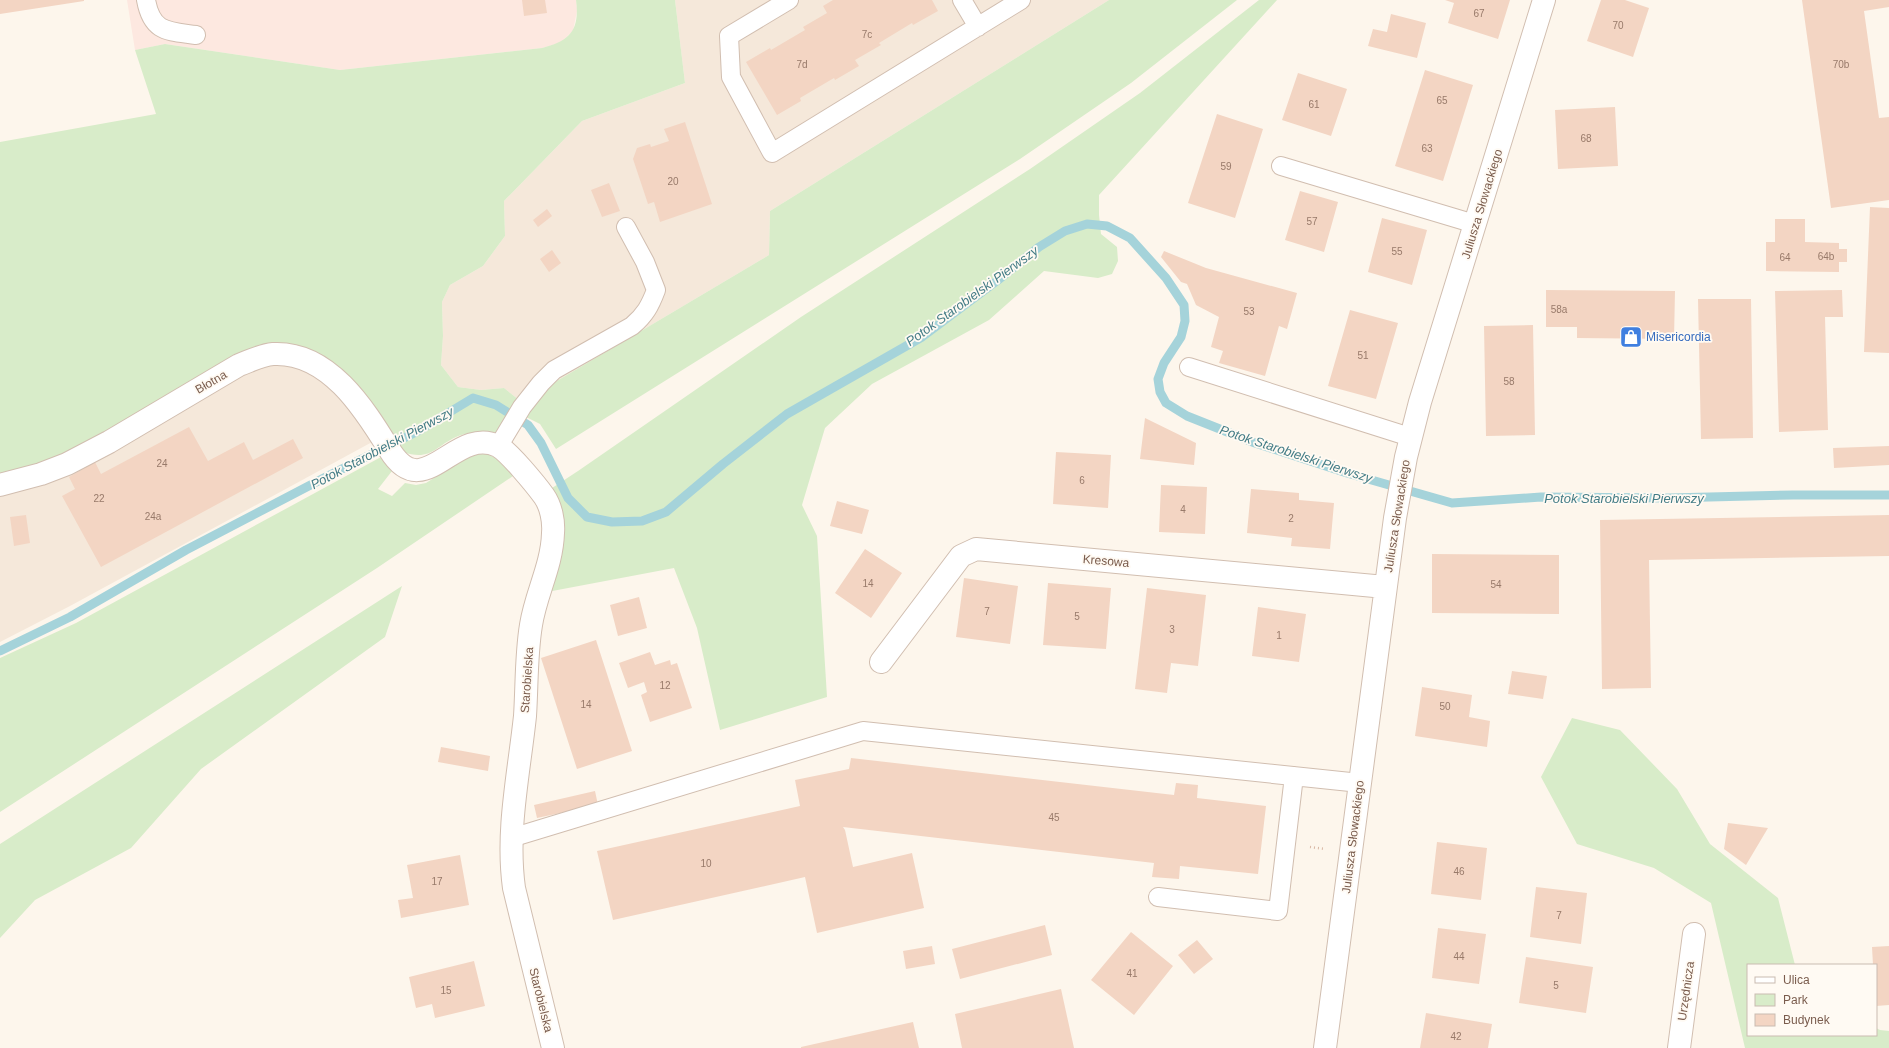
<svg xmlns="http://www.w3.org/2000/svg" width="1889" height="1048" viewBox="0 0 1889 1048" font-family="Arial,sans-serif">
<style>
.residential{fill:#f5e8da}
.commercial{fill:#fde8e0}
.green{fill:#d8ecc9}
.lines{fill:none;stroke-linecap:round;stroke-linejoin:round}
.stream{stroke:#a5d3da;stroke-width:9}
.building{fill:#f3d5c3}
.service-casing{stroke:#d1beb0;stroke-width:20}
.minor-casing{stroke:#d1beb0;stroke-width:24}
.path{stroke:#d9b8a5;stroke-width:2.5;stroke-dasharray:1 3;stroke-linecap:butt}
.service{stroke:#fff;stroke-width:18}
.minor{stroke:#fff;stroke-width:22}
.labels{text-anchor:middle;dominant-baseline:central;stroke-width:3.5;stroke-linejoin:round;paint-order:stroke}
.number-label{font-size:10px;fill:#987a6a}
.street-label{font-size:12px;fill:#7a5c4d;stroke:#fffaf3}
.shop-label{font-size:12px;fill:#366cbe;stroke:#fffaf3;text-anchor:start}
.water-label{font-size:13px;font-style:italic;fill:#437c86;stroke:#fffaf3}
</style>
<rect width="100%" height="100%" fill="#fdf6ec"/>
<path class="residential" d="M675,0h434l-339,211 -1,44 -224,133 -26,12 -15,-12 -23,2 -23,-3 -17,-22 2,-29 -1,-34 8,-17 33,-19 22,-30 -1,-35 78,-80 103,-38z
M262,361l40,7 38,25 34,48 -304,165 -70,36v-151z"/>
<path class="commercial" d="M127,0h449l1,11 -4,20 -13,12 -18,5 -202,22 -175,-26 -30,6z"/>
<path class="green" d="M576,0h99l10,83 -103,38 -78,80 1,35 -22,30 -33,19 -8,17 1,34 -2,29 17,22 23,3 23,-2 15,12 -20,32c-15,0 -30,-1 -43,5 -23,11 -25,24 -54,15l-108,-103 -240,113 -54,11v-331l156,-28 -21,-64 30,-6 175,26 202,-22c28,-7 38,-18 34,-48z
M1109,0h128l-106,83 -111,76 -464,290 -16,-25 -16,-8 21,-28 224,-133 1,-44z
M1259,0h18l-178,195v20l2,19 16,13 1,14 -6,13 -14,4 -54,-7 -55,49 -117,64 -47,44 -23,77 15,31 10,161 -107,33 -23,-102 -23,-60 -127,24 2,-102 29,-19 223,-154 229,-148 110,-76z
M481,452c16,5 23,11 32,24l-136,92 -377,244v-154l76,-35 305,-166 11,14 -14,18 14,7 13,-13 11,2 10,-2 35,-22z
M402,586l-17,51 -184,132 -70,79 -96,52 -35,38v-94z
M1572,718l48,12 57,59 33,55 68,54 17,67h-47v70h128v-7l4,2 9,1v17h-144l-34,-145 -57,-35 -77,-24 -36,-67z"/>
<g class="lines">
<path class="stream" d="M0,651l70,-34 116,-67 136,-71 98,-49 53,-32 23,7 32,20 13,18 27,55 19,19 25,5 30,-1 24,-9 57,-48 64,-50 135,-77 76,-57 41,-33 26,-16 22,-7 20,2 23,12 36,40 18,27 1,16 -4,16 -17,26 -6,16 2,13 6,11 21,13 68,27 92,30 105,30 89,-6 128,1 124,-3h96"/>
</g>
<path class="building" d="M0,0h84v1l-84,13z
M522,0h23l2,13 -23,3z
M833,0h99l6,11 -25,14 -1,-2 -33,20 2,2 -26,15 4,6 -24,14 -1,-2 -34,20 1,3 -24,14 -31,-53 24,-14 1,2 34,-20 -2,-3 24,-14 -4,-7z
M1445,0h65l-12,39 -50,-16 6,-20z
M1601,0h24l24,8 -16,49 -46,-16z
M1802,0h87v7l-25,4 15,107 10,-1v83l-58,8z
M1391,14l35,9 -9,35 -49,-12 5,-17 14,3z
M1425,70l48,15 -30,96 -48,-15z
M1298,73l49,16 -16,47 -49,-16z
M1615,107l3,59 -60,3 -3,-59z
M1217,114l46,15 -28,89 -47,-15z
M685,122l27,82 -52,18 -6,-20 -6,2 -15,-45 4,-11 13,-4 1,3 18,-6 -5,-12z
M609,183l11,28 -18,6 -11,-27z
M1300,191l38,11 -14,50 -39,-12z
M1870,207l19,1v145l-25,-1z
M547,209l5,7 -14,11 -5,-7z
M1382,218l45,12 -15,55 -44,-13z
M1775,219h30v23l34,1v6h8v13h-8v10l-73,-1v-29h9z
M552,250l9,13 -12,9 -9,-13z
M1164,251l42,17 91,25 -10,36 -8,-3 -14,50 -46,-13 4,-12 -12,-4 8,-30 -23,-12 -9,-21 -6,-2 -20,-25z
M1546,290l129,1 -1,48 -97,-1v-11h-31z
M1842,290l1,27h-18l3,113 -49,2 -4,-141z
M1698,299h53l2,139 -52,1z
M1350,310l48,13 -22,76 -48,-13z
M1533,325l2,110 -49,1 -2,-110z
M1145,418l51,25 -2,22 -54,-6z
M189,427l19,34 36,-19 9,18 40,-21 10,19 -202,109 -39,-71 13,-7 -6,-12 26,-15 6,12z
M1889,446v19l-55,3 -1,-20z
M1056,452l55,3 -3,53 -55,-4z
M1161,485l46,2 -2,47 -46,-2z
M1251,489l48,4v7l35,3 -4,46 -39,-3 1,-8 -45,-5z
M837,501l32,9 -7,24 -32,-8z
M26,515l4,28 -16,3 -4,-29z
M1889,515v41l-240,4 2,128 -49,1 -2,-169z
M865,549l37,24 -31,45 -36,-25z
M1432,554l127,1v59l-127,-1z
M964,578l54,8 -8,58 -54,-7z
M1048,583l63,5 -5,61 -63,-4z
M1147,588l59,7 -8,71 -27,-3 -4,30 -32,-4z
M639,597l8,31 -29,8 -8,-31z
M1258,607l48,7 -7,48 -47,-6z
M596,640l36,111 -55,18 -36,-111z
M650,652l5,13 15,-5 1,5 6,-2 15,45 -42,14 -9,-27 6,-3 -3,-10 -16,6 -9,-25z
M1512,671l35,5 -4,23 -35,-5z
M1422,687l50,8 -3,22 21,4 -3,26 -72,-11z
M441,747l49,9 -2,15 -50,-9z
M851,758l323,37 2,-12 22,2 -1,13 69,8 -8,68 -78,-8 -1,13 -27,-2 2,-14 -311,-36 2,3 8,37 59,-14 12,55 -107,25 -12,-56 -192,43 -16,-69 203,-45 -5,-26 54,-11z
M595,791l3,14 -61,13 -3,-13z
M1728,823l40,5 -22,37 -22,-16z
M1437,842l50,6 -6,52 -50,-6z
M460,855l9,50 -68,13 -3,-18 15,-2 -6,-33z
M1536,887l51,6 -6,51 -51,-7z
M1045,925l7,30 -92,24 -8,-30z
M1438,928l48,6 -7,50 -47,-6z
M1131,932l42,34 -39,49 -43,-35z
M1197,940l16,19 -19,15 -16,-19z
M932,946l3,18 -29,5 -3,-18z
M1889,946v59l-13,1v-41h-3l-1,-18z
M1526,957l67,10 -7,46 -67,-10z
M474,961l11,45 -50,12 -3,-14 -16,4 -7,-31z
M1061,989l13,59h-112l-7,-34z
M1426,1013l66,11 -4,24h-68z
M913,1022l6,26h-118v-1z"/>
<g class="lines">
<g class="service-casing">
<path id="service" d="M146,0c6,33 22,31 50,35
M789,0l-60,36 2,41 41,76 249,-153
M962,0l16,27
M1281,166l194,58
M1189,367l221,70
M498,447l24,-40 19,-24 13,-13 78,-44c13,-11 18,-20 24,-36l-11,-28 -19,-35
M511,838l352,-107 497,52
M1158,897l120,14 16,-135"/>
</g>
<g class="minor-casing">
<path id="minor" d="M0,485l41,-11 26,-10 42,-22 130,-77c11,-4 22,-10 34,-11 55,-3 91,54 116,95 35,58 65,-24 109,-3 11,6 38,39 46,50 7,10 10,25 9,37 -1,33 -17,60 -22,92 -5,30 -4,61 -6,91 -6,57 -19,115 -11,172l39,160
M881,662l80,-106 15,-7 409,38
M1325,1048l70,-530 11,-61 14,-55 124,-402
M1679,1048l15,-114"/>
</g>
<path class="path" d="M1310,847l15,2"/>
<use href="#service" class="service"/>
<use href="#minor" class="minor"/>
</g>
<defs>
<g id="shop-square" transform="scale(1.15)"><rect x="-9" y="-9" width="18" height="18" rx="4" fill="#3f7fe0" stroke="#fffaf3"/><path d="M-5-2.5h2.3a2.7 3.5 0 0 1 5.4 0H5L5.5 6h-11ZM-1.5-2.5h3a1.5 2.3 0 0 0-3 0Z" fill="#fff"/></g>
</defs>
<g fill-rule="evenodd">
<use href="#shop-square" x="1631" y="337"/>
</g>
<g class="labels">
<g class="number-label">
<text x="1479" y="13">67</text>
<text x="1618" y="25">70</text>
<text x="867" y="34">7c</text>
<text x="802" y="64">7d</text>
<text x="1841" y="64">70b</text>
<text x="1442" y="100">65</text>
<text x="1314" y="104">61</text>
<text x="1586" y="138">68</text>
<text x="1427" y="148">63</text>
<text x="1226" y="166">59</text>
<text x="673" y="181">20</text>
<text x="1312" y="221">57</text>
<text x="1397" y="251">55</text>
<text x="1826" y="256">64b</text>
<text x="1785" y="257">64</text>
<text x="1559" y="309">58a</text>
<text x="1249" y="311">53</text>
<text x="1363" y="355">51</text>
<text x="1509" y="381">58</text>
<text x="162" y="463">24</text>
<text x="1082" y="480">6</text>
<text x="99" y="498">22</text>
<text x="1183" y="509">4</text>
<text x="153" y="516">24a</text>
<text x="1291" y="518">2</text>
<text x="868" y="583">14</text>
<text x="1496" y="584">54</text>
<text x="987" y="611">7</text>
<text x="1077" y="616">5</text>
<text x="1172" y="629">3</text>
<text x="1279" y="635">1</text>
<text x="665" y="685">12</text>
<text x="586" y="704">14</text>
<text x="1445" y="706">50</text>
<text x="1054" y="817">45</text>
<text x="706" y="863">10</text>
<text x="1459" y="871">46</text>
<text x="437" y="881">17</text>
<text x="1559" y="915">7</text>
<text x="1459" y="956">44</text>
<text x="1132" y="973">41</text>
<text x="1556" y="985">5</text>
<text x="446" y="990">15</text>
<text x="1456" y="1036">42</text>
</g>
<g class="street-label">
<text transform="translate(1482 204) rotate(-73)">Juliusza Słowackiego</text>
<text transform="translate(211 382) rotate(-30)">Błotna</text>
<text transform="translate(1397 516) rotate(-81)">Juliusza Słowackiego</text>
<text transform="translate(1106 561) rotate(5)">Kresowa</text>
<text transform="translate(527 680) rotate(-86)">Starobielska</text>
<text transform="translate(1353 837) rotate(-83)">Juliusza Słowackiego</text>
<text transform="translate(1686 991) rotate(-82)">Urzędnicza</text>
<text transform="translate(541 1000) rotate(76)">Starobielska</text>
</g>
<g class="shop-label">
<text x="1646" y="337">Misericordia</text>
</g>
<g class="water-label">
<text transform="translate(972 296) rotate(-36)">Potok Starobielski Pierwszy</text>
<text transform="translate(382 448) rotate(-28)">Potok Starobielski Pierwszy</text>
<text transform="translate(1296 454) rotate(18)">Potok Starobielski Pierwszy</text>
<text x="1624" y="498">Potok Starobielski Pierwszy</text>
</g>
</g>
<rect x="1747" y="964" width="130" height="72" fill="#fffaf3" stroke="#cabbb1"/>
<rect x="1755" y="977" width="20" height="6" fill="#ffffff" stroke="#cabbb1"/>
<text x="1783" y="984" font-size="12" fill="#7a5c4d">Ulica</text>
<rect x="1755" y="994" width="20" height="12" fill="#d8ecc9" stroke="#cabbb1"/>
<text x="1783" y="1004" font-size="12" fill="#7a5c4d">Park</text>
<rect x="1755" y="1014" width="20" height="12" fill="#f3d5c3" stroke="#cabbb1"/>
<text x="1783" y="1024" font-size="12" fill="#7a5c4d">Budynek</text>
</svg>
